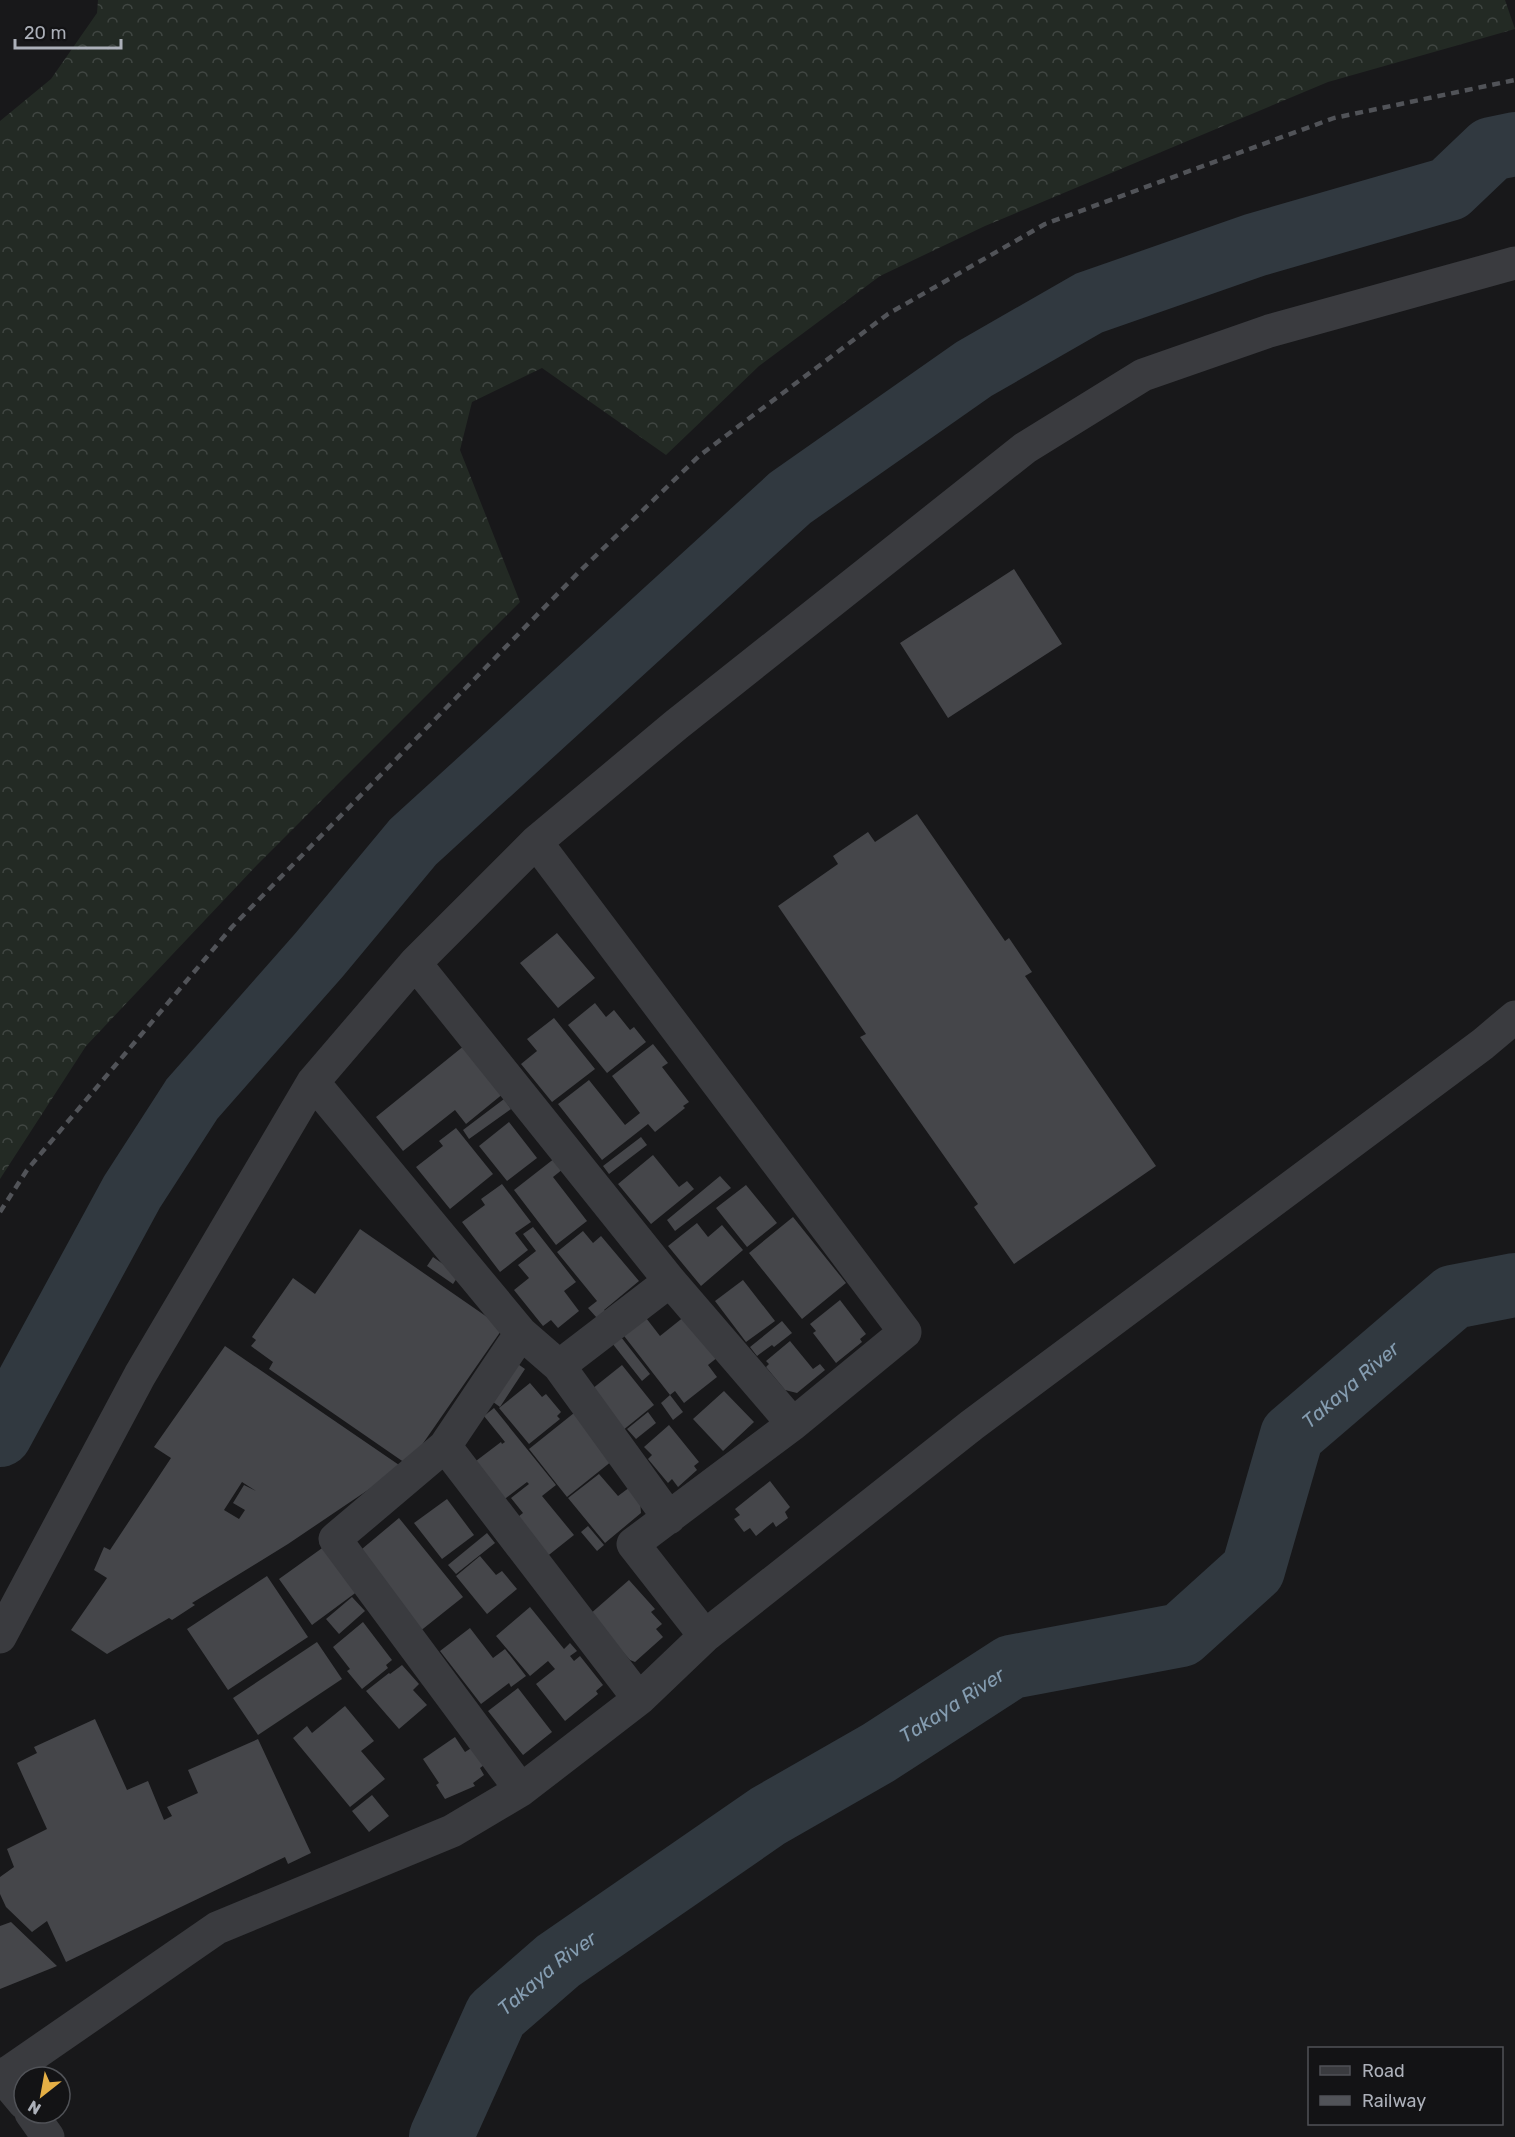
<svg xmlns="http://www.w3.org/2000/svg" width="1515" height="2137" viewBox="0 0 1515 2137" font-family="Rubik,sans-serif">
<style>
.forest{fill:url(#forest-crowns)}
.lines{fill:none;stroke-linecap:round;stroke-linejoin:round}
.river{stroke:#313940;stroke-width:64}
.building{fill:#45464a;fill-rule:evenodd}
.minor{stroke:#3a3b3f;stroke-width:33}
.rail{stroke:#515358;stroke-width:4.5;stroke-dasharray:8 6;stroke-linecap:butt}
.labels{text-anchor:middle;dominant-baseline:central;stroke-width:4.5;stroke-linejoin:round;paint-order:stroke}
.water-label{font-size:20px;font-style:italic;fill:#859db1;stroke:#131315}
</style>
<defs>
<pattern id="forest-crowns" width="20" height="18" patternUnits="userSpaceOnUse" patternTransform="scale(1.5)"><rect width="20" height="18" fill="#232a24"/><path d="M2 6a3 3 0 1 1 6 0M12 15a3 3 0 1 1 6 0" fill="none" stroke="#404642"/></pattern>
</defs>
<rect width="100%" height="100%" fill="#18181a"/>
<path class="forest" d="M98,0h1407l10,29 -187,53 -343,144 -105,50 -121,90 -93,89 -124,-87 -70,34 -12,48 60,152 -263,263 -171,181 -86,133v-1058l51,-42 46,-66z"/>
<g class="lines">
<g class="river">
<path d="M0,1435l132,-243 60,-93 127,-144 94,-113 377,-344 184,-129 115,-66 166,-58 194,-56 42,-40 24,-5"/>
<path id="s1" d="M441,2137l55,-122 62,-54 210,-145 110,-63 133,-86 170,-32 72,-65 39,-135 161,-138 62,-12"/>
</g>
</g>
<path class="building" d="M1014,569l48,75 -114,74 -48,-75z
M917,814l88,127 4,-3 23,34 -7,4 131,190 -142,98 -40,-57 4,-3 -118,-167 6,-3 -88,-128 60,-42 -5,-8 35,-24 7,10z
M557,933l38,45 -37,30 -38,-45z
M595,1003l11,14 8,-7 16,20 4,-3 12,15 -39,31 -39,-48z
M554,1018l41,51 -43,33 -31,-38 16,-13 -10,-12z
M653,1044l15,19 -6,4 27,35 -6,4 2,2 -30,24 -7,-8 -46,36 -44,-56 31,-24 36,45 15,-12 -28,-37z
M465,1045l39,48 -38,31 -11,-14 -52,41 -27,-34z
M504,1099l7,10 -42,30 -6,-9z
M509,1122l28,36 -30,23 -28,-35z
M456,1128l37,46 -43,35 -34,-42 27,-21 -4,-5z
M641,1137l6,8 -38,29 -6,-8z
M653,1155l26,32 8,-6 7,8 -43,35 -33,-40z
M555,1158l8,11 -10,8 34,44 -31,24 -42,-55z
M720,1176l11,12 -56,43 -8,-11z
M502,1184l29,38 -16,11 13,17 -28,22 -38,-50 23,-17 -4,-6z
M746,1185l31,38 -30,24 -31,-39z
M793,1217l53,66 -44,36 -53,-66z
M697,1223l11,14 14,-12 21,25 -42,36 -33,-40z
M533,1227l43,55 -12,9 15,20 -21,17 -7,-8 -8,6 -29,-36 15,-12 -11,-13 18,-14 -13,-17z
M360,1229l143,99 -95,137 -139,-96 4,-7 -22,-16 5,-6 -4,-3 41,-59 22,16z
M583,1231l10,12 8,-7 38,45 -35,29 1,1 -8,7 -9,-10 9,-7 -40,-49z
M433,1257l26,18 -6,9 -26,-18z
M743,1280l32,41 -29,21 -31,-41z
M840,1300l26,34 -6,5 2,3 -26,21 -23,-30 3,-2 -6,-7z
M643,1314l17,22 25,-20 33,41 -10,8 9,12 -33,26 -9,-12 -5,4 -49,-63z
M782,1321l10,12 -18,14 -2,-2 -15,11 -7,-9z
M621,1337l29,37 -8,7 -30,-38z
M790,1341l23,28 7,-5 5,6 -28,23 -12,-3 -19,-23 3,-3 -3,-3z
M225,1346l177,121 -114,77 -96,59 3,2 -23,15 -3,-2 -62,36 -36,-24 36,-52 -13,-8 10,-23 6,3 61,-92 -17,-11zM242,1482l14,9 -12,-6 -11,18 12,7 -6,9 -15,-9z
M515,1362l10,7 -25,38 -11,-8z
M622,1365l32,40 -32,26 -30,-42z
M530,1383l12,14 4,-3 15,18 -4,4 3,3 -31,25 -30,-36z
M724,1391l30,31 -31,29 -30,-32z
M670,1395l13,17 -10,8 -12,-17z
M494,1408l62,77 -14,11 32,39 -29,23 -31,-38 9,-7 -12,-15 18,-14 -2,-2 -25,19 -30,-37 29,-22 1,2 3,-2 -21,-26z
M648,1412l8,11 -20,16 -9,-10z
M574,1413l38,48 -45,36 -38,-48z
M669,1425l30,37 -5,4 3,4 -19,17 -6,-8 -4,4 -20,-24 4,-4 -8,-8z
M599,1474l19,22 12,-9 10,14 1,12 -36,30 -37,-45z
M770,1481l20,26 -5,5 3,6 -12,9 -3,-5 -17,14 -6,-8 -6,4 -10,-13 6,-4 -5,-6z
M447,1499l27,36 -32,24 -28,-36z
M399,1518l64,79 -44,35 -63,-78z
M588,1526l16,19 -7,6 -16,-19z
M487,1533l8,10 -39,31 -8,-9z
M325,1546l33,45 -46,34 -33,-46z
M480,1556l16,19 6,-4 15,18 -30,25 -31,-38z
M267,1576l41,61 -80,53 -41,-61z
M629,1580l26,29 -4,3 11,12 -6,5 7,8 -28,25 -5,-2 -41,-45z
M352,1597l13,14 -26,23 -13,-15z
M530,1607l34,42 6,-6 7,8 -7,5 4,5 6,-5 23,29 -7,6 2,3 -33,27 -29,-37 19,-15 -7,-8 -18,15 -34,-40z
M363,1622l29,38 -6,5 2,3 -26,21 -15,-18 3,-2 -17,-22z
M470,1628l23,30 12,-9 21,27 -15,11 -2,-4 -28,21 -41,-53z
M317,1642l25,37 -84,56 -25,-37z
M402,1665l17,19 -6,6 14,15 -28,24 -33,-38 23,-18 1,1z
M518,1688l34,44 -29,23 -35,-44z
M345,1706l29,35 -13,10 24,28 -35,28 -57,-69 14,-12 5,7z
M95,1719l32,71 21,-9 16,39 8,-4 -5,-9 31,-14 -10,-23 70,-31 53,114 -23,11 -3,-7 -219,105 -19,-41 -15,11 -26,-25 -6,-13v-17l14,-10 -7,-18 40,-20 -30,-66 20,-10 -3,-6z
M455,1737l10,15 8,-5 11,18 -4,3 4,7 -11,8 2,3 -30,13 -9,-14 3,-2 -16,-24z
M372,1795l17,21 -20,16 -17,-21z
M11,1922l46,44 -57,23v-63z"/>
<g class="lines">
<path class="minor" d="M536,842l369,490 -112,92 -160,120 72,92
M415,963l255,318 123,143
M313,1082l208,251 38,33 110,152
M521,1333l-76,113 194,253
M559,1366l111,-85
M445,1446l-110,93 186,251
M0,1637l140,-262 173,-293 102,-119 121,-121 140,-117 349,-277 118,-73 126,-44 246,-68
M0,2074l24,29
M3,2076l214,-148 235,-97 69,-41 118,-91 66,-63 267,-211 511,-381 32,-27
M31,2113l17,24"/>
<path class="rail" d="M0,1212l27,-42 205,-243 348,-356 119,-115 189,-142 157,-90 289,-106 181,-38"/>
</g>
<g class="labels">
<g class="water-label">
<text stroke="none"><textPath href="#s1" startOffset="1244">Takaya River</textPath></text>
<text stroke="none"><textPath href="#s1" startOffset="686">Takaya River</textPath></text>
<text stroke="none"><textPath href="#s1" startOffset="200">Takaya River</textPath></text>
</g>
</g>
<rect x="1308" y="2047" width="195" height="78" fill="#131315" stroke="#505257" stroke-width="1.5"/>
<rect x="1320" y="2066" width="30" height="9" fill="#3a3b3f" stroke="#505257" stroke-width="1.5"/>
<text x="1362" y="2077" font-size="18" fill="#acb0b9">Road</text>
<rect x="1320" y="2096" width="30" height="9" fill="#515358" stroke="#505257" stroke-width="1.5"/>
<text x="1362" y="2107" font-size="18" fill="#acb0b9">Railway</text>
<g transform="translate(42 2095) rotate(211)"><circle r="28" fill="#131315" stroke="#505257" stroke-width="1.5"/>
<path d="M0-4.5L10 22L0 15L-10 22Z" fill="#e5af45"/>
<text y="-9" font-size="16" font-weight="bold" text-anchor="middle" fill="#acb0b9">N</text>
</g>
<path d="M15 39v9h106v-9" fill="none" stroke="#acb0b9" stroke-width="3"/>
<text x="24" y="39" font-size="18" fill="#acb0b9" stroke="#131315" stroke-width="4.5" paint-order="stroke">20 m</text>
</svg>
